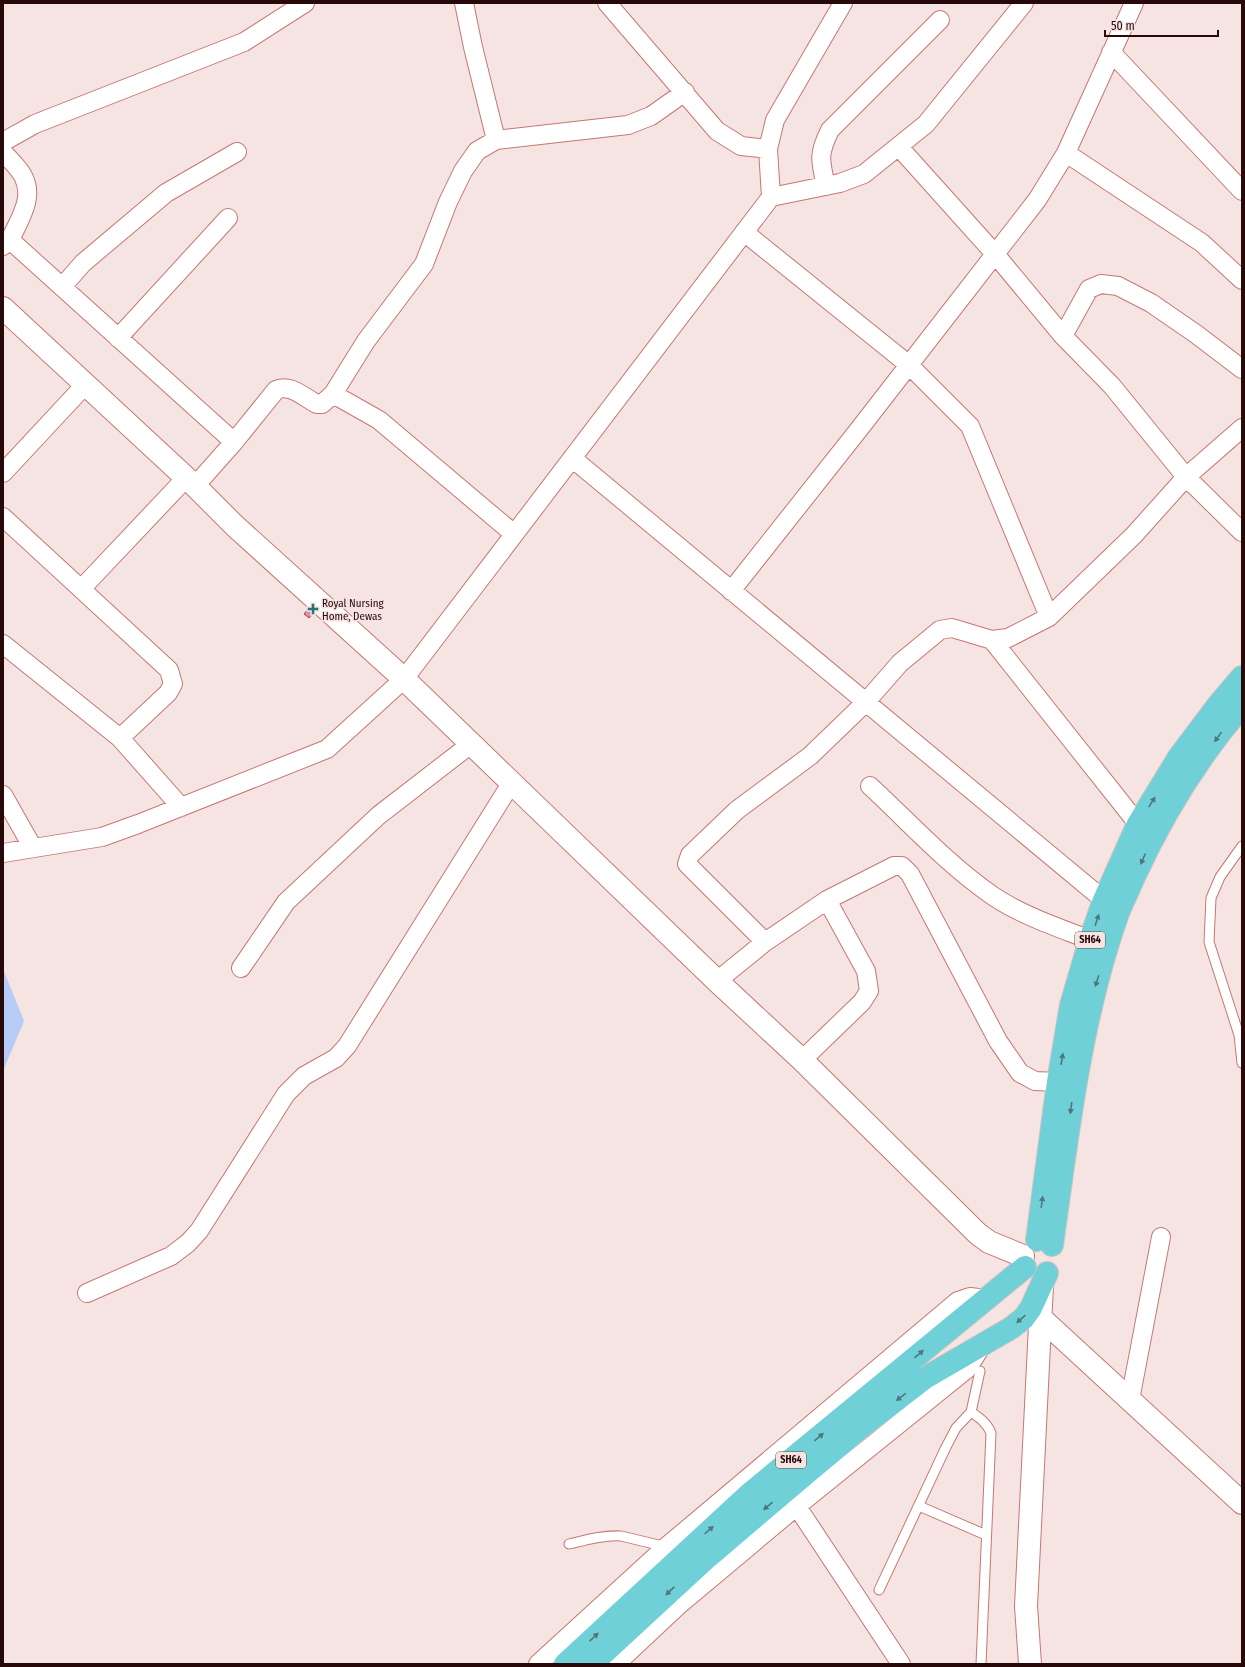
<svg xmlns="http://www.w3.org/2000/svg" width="1245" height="1667" viewBox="0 0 1245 1667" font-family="'Fira Sans Condensed',sans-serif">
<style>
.water{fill:#b6cbf6}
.building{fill:#de8ea1;stroke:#91485c}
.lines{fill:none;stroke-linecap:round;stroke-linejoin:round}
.service-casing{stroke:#c57771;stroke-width:11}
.minor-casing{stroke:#c57771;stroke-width:20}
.tertiary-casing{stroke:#c57771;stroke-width:24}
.primary-casing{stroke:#cbc4c4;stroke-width:24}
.service{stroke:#fff;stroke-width:9}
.minor{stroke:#fff;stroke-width:18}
.tertiary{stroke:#fff;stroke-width:22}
.primary{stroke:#70d0d8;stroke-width:22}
.oneway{fill:#4f767a}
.poi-dot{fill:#287279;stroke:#f6e4e2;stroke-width:1.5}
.labels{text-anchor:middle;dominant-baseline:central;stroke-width:3.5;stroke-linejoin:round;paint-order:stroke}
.shield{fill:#f6e4e2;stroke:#644b49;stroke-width:1}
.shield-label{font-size:10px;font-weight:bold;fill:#260908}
.poi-label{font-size:11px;fill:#260908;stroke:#f6e4e2;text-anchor:start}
</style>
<rect width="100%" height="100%" fill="#f6e4e2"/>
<path class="water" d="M3,969l21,52 -21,50z"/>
<path class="building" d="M313,603l5,3 -9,12 -5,-4z"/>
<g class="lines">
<g class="service-casing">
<path id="service" d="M1242,846l-22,31 -9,21 -2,44 30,93 3,28
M971,1412l9,-41
M919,1506l67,29
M569,1544c17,-4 34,-9 52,-8l46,11
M879,1590l67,-143 10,-19 15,-16c9,6 16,11 20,21l-10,231"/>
</g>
<g class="minor-casing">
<path id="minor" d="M464,3l9,44 23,93
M607,3l110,128 24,15 27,3
M1111,52l131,139
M3,142l32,-18 209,-82 61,-39
M899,147l96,107 68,82 49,50 74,91 56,55
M3,152c6,7 15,15 20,24 12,22 -4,44 -13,64
M1066,153l136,90 40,37
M826,186c-6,-26 -8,-32 4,-56l110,-110
M771,197l69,-14 24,-9 62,-50 98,-121
M744,232l165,133 61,61 79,191
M3,246l7,-6 224,202
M62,287l21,-24 83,-70 71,-41
M1063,336l26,-47 12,-5 17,2 33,17 45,31 46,35
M118,338l110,-120
M333,394l46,26 135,114
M572,458l532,442
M3,473l82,-88
M195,486l39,-44 42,-52c14,-7 29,8 41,14h5l11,-10 33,-53 58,-77 24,-62 15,-31 14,-20 19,-11 132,-15 23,-9 34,-24
M3,517l166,153 4,14 -5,9 -48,45
M82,588l104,-110
M731,591l129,-163 177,-228 29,-47 68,-150
M992,640l146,184
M3,644l117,94 61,69
M870,786c40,37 78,79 123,110 30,20 64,31 97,44
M3,795l30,53
M3,853l99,-16 36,-13 189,-75 77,-70 367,-482 -3,-48 7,-29 68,-117
M765,942l-78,-78 3,-9 47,-45 73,-54 55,-53 35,-40 40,-33 12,-2 40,12 16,-2 41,-21 85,-82 52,-58 56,-49
M241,968l45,-66 93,-87 92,-71
M717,981l48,-39 62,-42 67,-34h8l8,8 88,167 22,32 15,8 23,1
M802,1060l60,-58 7,-11 -3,-20 -39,-71
M87,1293l84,-37 17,-13 11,-12 87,-137 18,-18 32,-18 11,-12 165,-264
M1130,1400l31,-163
M790,1496l111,168
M538,1664l128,-117 292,-246 12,-4 17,2
M616,1664l64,-60 117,-98 170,-137 16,-25"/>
</g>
<g class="tertiary-casing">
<path id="tertiary" d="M3,308l192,178 40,40 169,153 313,302 85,79 176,174 11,8 34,14
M1042,1319l200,184
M1030,1664l-4,-58 16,-321"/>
</g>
<g class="primary-casing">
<path id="primary" d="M1037,1240l21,-158 13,-77 19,-65 14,-40 34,-76 41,-67 40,-53 23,-27
M1052,1245c16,-112 28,-225 66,-332 5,-12 11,-24 16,-36 28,-61 64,-120 108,-171
M565,1664l184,-170 276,-227
M592,1664l116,-107 153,-130 64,-49 86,-50 13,-10 7,-10 16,-35"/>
</g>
<use href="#service" class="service"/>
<use href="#minor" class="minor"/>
<use href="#tertiary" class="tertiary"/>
<use href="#primary" class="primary"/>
</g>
<defs><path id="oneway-solid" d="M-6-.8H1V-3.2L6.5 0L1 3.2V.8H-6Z"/></defs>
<g class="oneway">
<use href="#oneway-solid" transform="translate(1218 737) rotate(126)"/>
<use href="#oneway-solid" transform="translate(1152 802) rotate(-58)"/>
<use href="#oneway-solid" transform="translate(1143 859) rotate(114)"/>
<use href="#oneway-solid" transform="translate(1097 920) rotate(-71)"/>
<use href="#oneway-solid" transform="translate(1097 981) rotate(107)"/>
<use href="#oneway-solid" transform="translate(1062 1059) rotate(-80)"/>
<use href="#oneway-solid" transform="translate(1071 1108) rotate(98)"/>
<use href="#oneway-solid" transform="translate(1042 1202) rotate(-82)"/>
<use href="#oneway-solid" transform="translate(1021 1319) rotate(138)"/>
<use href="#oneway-solid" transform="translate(919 1354) rotate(-40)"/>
<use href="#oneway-solid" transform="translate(901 1397) rotate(143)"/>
<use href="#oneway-solid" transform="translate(819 1437) rotate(-40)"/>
<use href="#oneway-solid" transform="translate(768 1506) rotate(140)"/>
<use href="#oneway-solid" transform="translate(709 1530) rotate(-42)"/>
<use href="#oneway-solid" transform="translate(670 1591) rotate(137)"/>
<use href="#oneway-solid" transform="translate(594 1637) rotate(-43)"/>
</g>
<path class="poi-dot" d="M311 603h4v4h4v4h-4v4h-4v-4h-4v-4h4z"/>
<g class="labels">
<g class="shield">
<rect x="1075" y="932" width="30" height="16" rx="3"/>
<rect x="776" y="1452" width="30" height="16" rx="3"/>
</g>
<g class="shield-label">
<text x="1090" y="940">SH64</text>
<text x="791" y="1460">SH64</text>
</g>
<g class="poi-label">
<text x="322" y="603">Royal Nursing<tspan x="322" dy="13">Home, Dewas</tspan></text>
</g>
</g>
<rect width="1245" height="1667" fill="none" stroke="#260908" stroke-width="8"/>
<path d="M1105 30v6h113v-6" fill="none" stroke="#260908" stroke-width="2"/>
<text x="1111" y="30" font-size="12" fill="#260908" stroke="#f6e4e2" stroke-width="3" paint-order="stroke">50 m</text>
</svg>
